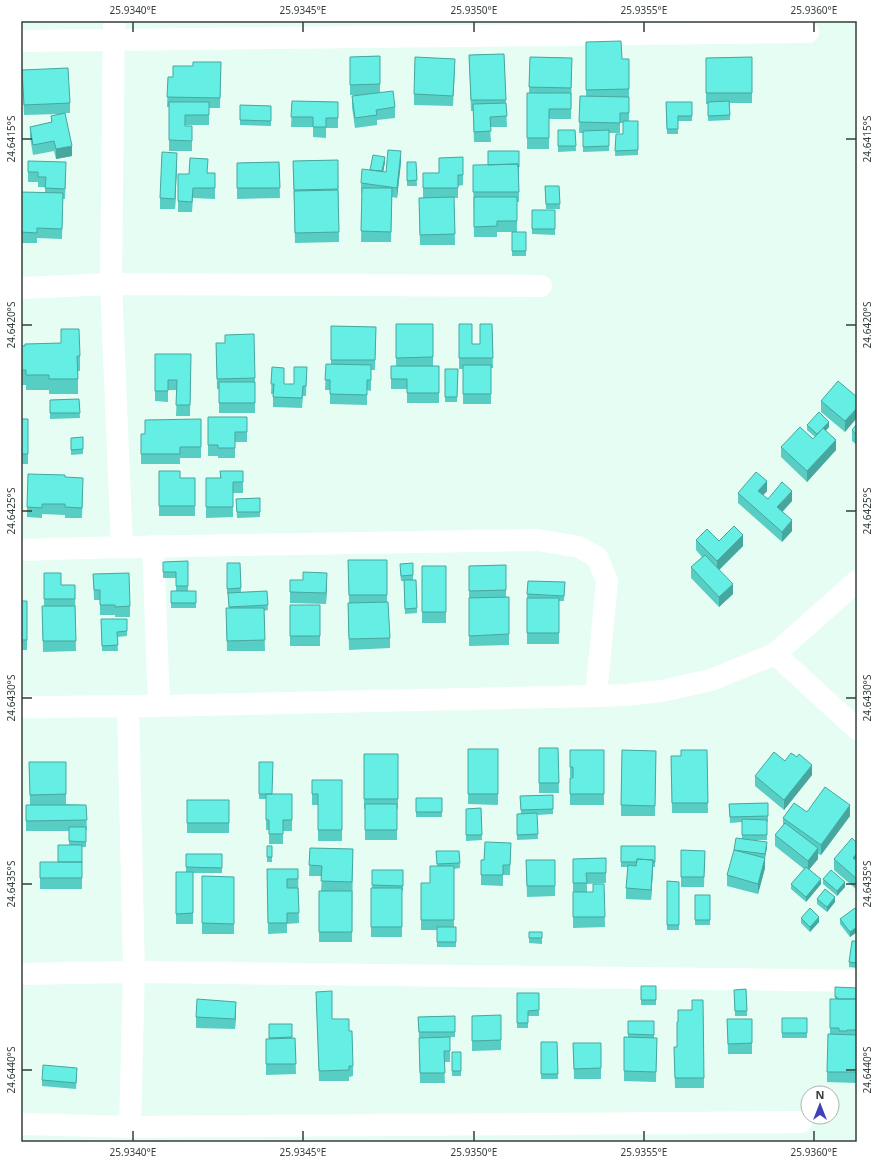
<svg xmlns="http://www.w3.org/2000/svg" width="878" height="1163" viewBox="0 0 878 1163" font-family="'Noto Sans',sans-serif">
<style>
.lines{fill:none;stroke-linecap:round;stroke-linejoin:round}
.minor{stroke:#fff;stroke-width:22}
.wall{fill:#57cdc3}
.shaded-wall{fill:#47a79f}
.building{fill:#65eee3;stroke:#47a79f}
.ticks{fill:none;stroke:#353f3a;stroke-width:1.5}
.neatline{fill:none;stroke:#353f3a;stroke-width:1.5}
.ticks-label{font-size:10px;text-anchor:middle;fill:#353f3a}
</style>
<rect width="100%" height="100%" fill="#e5fdf2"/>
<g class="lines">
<path class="minor" d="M114,21l-3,263 11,263
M21,41l787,-9
M21,288l90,-4 430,2
M153,546l6,160
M21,550l101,-3 415,-7 42,7 18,10 10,24 -11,115
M775,654l82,75
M128,706l6,266 -4,155
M21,707l138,-1 437,-10 30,-1 36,-4 49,-11 64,-26 82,-73
M21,974l113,-2 590,7 133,2
M21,1124l109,3 671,-5"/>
</g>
<path class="wall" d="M586,42l36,17 7,30v32h9v34l-23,1 1,-22h7v-11h-3v10h-11v18l-26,1v-19h-4l1,-37h6z
M504,54l3,73h-17l1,15h-17l-1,-31h-2l-2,-56z
M380,56v36l15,15v11l-18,2v5l-22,3 -3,-21v-11l10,-1h-12v-38z
M530,57l42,1 -1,61h-22v30h-22v-56h2z
M752,57v46h-22v17l-22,1v-17h-2v-46z
M221,62l-1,46h-11v17h-24v1h7v25h-23v-44h-2l1,-30h5l20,-11z
M455,69l-2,37 -39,-1v-11z
M22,70l48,33v10h-5l7,43 -16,3 -2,-8 -21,4 -3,-18v-10l21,-5v-6l9,-2 -36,1z
M292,101l46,1v26h-12v10l-13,-1v-10h-22z
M666,102h26v19h-14v13h-11z
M240,105l31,1v20l-31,-1z
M558,130h17l1,21 -18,1z
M519,151v51h-2v30h-20v5h-23l-1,-72h15z
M463,157v28l-5,1v12h-4l1,47h-35l-1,-47h4v-25h16z
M338,160l1,82 -44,1 -2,-82z
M28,161l38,12 -1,26h-2l-1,40 -25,-1v5h-16v-51l24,1v-6h-7v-5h-10z
M279,162l1,36 -43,1v-36z
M385,162l-2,10h3l15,-10 -4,36 -5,-1 -1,45h-30l1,-49h-1v-10l9,-13z
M407,162h9l1,24h-10z
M177,163l-2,46h-15v-11z
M208,173h7v26l-22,-1 -1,14h-14v-38h11z
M545,186h14l1,23h-14z
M532,210h23v25l-23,-1z
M512,232h14v24h-14z
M396,324h37v42h6v37h-32v-14h-16v-23h5z
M459,324l13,20h8l12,-20 1,44h-2v36h-28v-35h-4z
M331,326l45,1 -1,43h-4v21l-4,-1v15l-37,-1v-14h-5l1,-26h5z
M61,329l19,27v15h-2v23h-29v-4h-23v-5h-5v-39l40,-3z
M225,335l30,43v35h-36v-24h-2l-1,-46h9z
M155,354h36l-1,62h-14l1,-26h-9v12l-13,-1z
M272,367l12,17h10l13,-17 -1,29h-3l-1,12 -29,-1v-13h-2z
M445,369h13l-1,33h-12z
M857,397l-12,35 -24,-20v-11z
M79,399l1,19 -30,1v-19z
M208,417h39v25h-12v16h-17v-2h-10z
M21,419h7v45h-7z
M201,419v39h-21v6h-39v-30h4z
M857,424v21l-5,-4v-11z
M807,425l22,2 -3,3 10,20 -29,32 -26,-25v-10l32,-8 2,-2 -8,-7z
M71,438l12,11v5l-12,1z
M159,471l21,7h15v38h-36z
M220,471h23v22h-10v24l-27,1v-40h14z
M65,477l18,11 -1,30h-17v-3l-23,-1v4l-15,-1v-10z
M767,491l-4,4 5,4 24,2 -10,11 10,19 -10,11 -44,-39v-10z
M260,498v19l-23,1 -1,-19z
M696,540l23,1 24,5 -24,24 14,24 -14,13 -28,-29v-11l11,-10 -6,-7z
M348,560h39v42l3,36v10l-41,2 -1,-36v-11h1z
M188,561v30h8v17h-25v-17h5v-13h-13v-16z
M227,563h13l1,29 26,-1 1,19 -4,1 1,40h-38l-1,-43h3l-1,-14h-1z
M413,563v17h3l1,33 -12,1 -1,-33h-3l-1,-12z
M506,565v32h3v48l-40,1v-80z
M422,566h24v57h-24z
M44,573l17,12h14l1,66 -33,1 -1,-46h2z
M93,574l37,32v11h-15v-2h-15v-15h-6z
M528,581l37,1 -1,19h-5v43h-32v-46z
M327,583l-1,21 -36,-1v-11z
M21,601h6v49h-6z
M290,605h30v41h-30z
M101,619h26v17l-10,1 1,14h-16z
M539,748h19l1,45h-20z
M468,749h30v56l-30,-1z
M570,750h34v55h-34v-27h3l-3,-1z
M622,750l34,1 -1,65h-34z
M707,750l1,63h-36l-1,-57h10z
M364,754h34v55h-1v31h-32v-31h-1z
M785,761l27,14 -28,35 -29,-24v-10z
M29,762h37v42l20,1 1,25h-1v17h-4v42h-42v-27h18l11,-17v-14h-43v-26h4z
M259,762l13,32h20v37h-9v13h-14v-14h-3v-31h-7z
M312,780h30v61h-24v-36h-6z
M553,795v19l-16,1 1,24 -21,1v-26h4l-1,-18z
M416,798h26v19h-26z
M187,800h42v33h-42z
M768,803v19h-1v18h-16l16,7 -2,11v10l-7,26 -31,-8v-11l15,-36v-17l-12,1 -1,-19z
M481,808l1,32 -16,1v-32z
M807,812l43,4 -29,39 -3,-1v5l-9,10 12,15 -15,18 -15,-13v-5l13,-15 -29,-23v-11l8,-10v-7z
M511,843l-1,32h-7v11l-22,-1v-25h3z
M857,843v47l-23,-20v-11z
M267,846h5v16h-5z
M621,846h34v21h-2l-2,33 -25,-1v-11l2,-21h-7z
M310,848l43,1 -1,93h-33v-51h2l1,-15h-13z
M681,850l24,1 -1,36h-23z
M436,851h23l1,17 -6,1v58h2v20h-19v-17h-16v-47h9l7,-17z
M186,854h36v19h-29v51h-17v-52h10z
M606,858v25l-19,1v8h6l11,-8 1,43 -32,1v-69z
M526,860h29v36l-28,1z
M267,869h31l1,54 -12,1v9l-19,1z
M372,870h31v21h-1v46h-31v-49h1z
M202,876l32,1v57h-32z
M823,879l22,8 -8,9 -14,-12z
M667,881l12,1v48h-12z
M695,895h15v30h-15z
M817,899l18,3 -8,10 -10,-8z
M857,911v21l-7,5 -10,-13v-5z
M801,918l18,4 -9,10 -9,-9z
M529,932h13v12l-13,-1z
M857,941v27l-8,-1v-5z
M641,986h15v19h-15z
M835,987l22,1v95l-30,-1v-10l3,-38v-35h5z
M746,989l1,27h-12l-1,-26z
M316,992l16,27 17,12 4,35v10l-4,1v4h-30z
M517,993h22v23h-11v12h-11z
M703,1000l1,88h-29l-1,-41h3l1,-25 14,-12z
M236,1012l-1,17 -39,-1v-11z
M455,1016v21l-36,1 -1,-21z
M782,1018h25v20h-25z
M727,1019h25v35h-24z
M628,1021h26v17h3l-1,44 -32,-1v-44h4z
M269,1024h23v14h3l1,36 -30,1v-36h3z
M472,1026l29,14v10l-29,1z
M450,1037v25h-6l1,21h-25l-1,-45z
M541,1042h16l1,37h-17z
M573,1043h28v36h-27z
M452,1052h9v24h-9z
M77,1074l-1,15 -34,-3v-6z"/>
<path class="shaded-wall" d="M72,146v10l-16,3v-10z
M401,151v11l-4,36v-10z
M177,153v10l-2,46v-10z
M385,157v5l-3,17v-5z
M857,408v10l-12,14v-11z
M829,422v5l-12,13v-6z
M836,440v10l-29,32v-11z
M767,481v10l-9,10v-10z
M792,491v10l-15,17v-11z
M792,520v11l-10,11v-10z
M743,535v11l-26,26v-11z
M327,573v10l-1,21v-11z
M733,584v10l-14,13v-10z
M812,765v10l-28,35v-10z
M850,805v11l-29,39v-10z
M767,842v5l-2,11v10l-7,26v-10l7,-25v-5z
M818,848v11l-10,12v-10z
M857,853v11l-4,-6z
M653,860v10l-2,30v-10z
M821,879v5l-15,18v-5z
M845,882v5l-8,9v-5z
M835,897v5l-8,10v-5z
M819,917v5l-9,10v-5z
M857,927v5l-7,5v-5z
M236,1002v10l-1,17v-10z"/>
<path class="building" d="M621,41l1,18h7v30l-43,1v-48z
M504,54l2,46h-35l-2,-45z
M380,56v28l-30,1v-28z
M415,57l40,2 -2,37 -39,-2z
M530,57l42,1 -1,30 -42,-1z
M752,57v36h-46v-35z
M193,62h28l-1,36 -53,-1 1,-20h5v-11h20z
M68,68l2,35 -46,2 -2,-35z
M393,91l2,16 -19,3 1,5 -22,3 -3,-22z
M527,93h44v16h-22v29h-22z
M580,96l49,1v16h-9v10l-41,-1z
M292,101l46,1v16h-12v9h-13v-10h-22z
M729,101l1,14 -22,1v-14z
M169,102h40v13h-24v11h7v15l-23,-1z
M666,102h26v14h-14v13h-11z
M506,103l1,13 -17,1 1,14 -17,1 -1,-28z
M240,105l31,1v15l-31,-1z
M65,113l7,33 -16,3 -2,-8 -21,4 -3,-18 22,-5 -1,-6z
M623,121h15v29l-23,1 1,-17h7z
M558,130h17l1,16h-18z
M609,130v16l-26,1v-16z
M388,150l13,1 -4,37 -36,-5 1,-14 24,3z
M488,151h31v16h-1v-3l-30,1z
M162,152l15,1 -2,46 -15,-1z
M373,155l12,2 -3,14 -12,-1z
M463,157v18h-5v13h-35v-15h16v-15z
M190,158l18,1 -1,14h8v15h-22l-1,14 -14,-1v-27h11z
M338,160v29l-44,1 -1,-29z
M28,161l38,1 -1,27 -20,-1 1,-11h-8v-5h-10z
M279,162l1,26h-43v-25z
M407,162h9l1,18 -10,1z
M518,164l1,28h-46v-27z
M545,186h14l1,18h-14z
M362,188h30l-1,44 -30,-1z
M338,190l1,42 -44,1 -1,-42z
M21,192l42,1 -1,36 -25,-1v5l-16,-1z
M454,197l1,37 -35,1 -1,-37z
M474,197h43v24h-20v5l-23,1z
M532,210h23v19h-23z
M512,232h14v19h-14z
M396,324h37v33l-37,1z
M459,324h13v20h8v-20h12l1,34h-34z
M331,326l45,1 -1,33h-44z
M61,329h18l1,27h-3l1,23h-29v-4h-23v-5h-5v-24h4v-2l36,-1z
M254,334l1,44 -38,1 -1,-36h9v-8z
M155,354h36l-1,51h-14l1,-25h-9v11h-13z
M326,364l45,1v15h-4v15l-37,-1v-14h-5z
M463,365h28v29h-28z
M391,366h48v27h-32v-14h-16z
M272,367l12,1v16h10v-17h13l-1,19h-3l-1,12 -29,-1 1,-13h-3z
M445,369h13l-1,28h-12z
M838,381l19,16v11l-12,13 -24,-20z
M219,382h36v21h-36z
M79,399l1,14h-30v-13z
M819,412l10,10 -12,12 -10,-9z
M208,417h39v15h-12v16h-17v-3h-10z
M21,419h7v35h-7z
M201,419v28h-21v7h-39v-20h4v-14z
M857,424v11l-5,-5z
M800,427l13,12 10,-11 13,12 -29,31 -26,-24z
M83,437v12l-12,1v-12z
M159,471h21v7h15v28h-36z
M220,471h23v11h-10v25h-27v-29h15z
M756,472l11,9 -9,10 10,8 14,-17 10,9 -15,16 15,13 -10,12 -44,-39z
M28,474l37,1v2l18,1 -1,30 -17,-1v-3h-23v4l-15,-1z
M260,498v14h-23l-1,-13z
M734,526l9,9 -26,26 -21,-21 11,-11 12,12z
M705,555l28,29 -14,13 -28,-30z
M348,560h39v35h-38z
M188,561v25h-12v-14h-13v-10z
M227,563h13l1,25 -14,1z
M413,563v12l-12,1 -1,-12z
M506,565v25l-37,1v-25z
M422,566h24v46h-24z
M303,572l24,1 -1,20 -36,-1v-12h13z
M44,573h17v12h14v14h-31z
M129,573l1,33 -15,1v-2h-15v-15h-6l-1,-16z
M404,580h12l1,28 -12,1z
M528,581l37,1 -1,14 -37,-2z
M171,591h25v12h-25z
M267,591l1,14 -39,2 -1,-14z
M509,597v37l-40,2v-38z
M527,598h32v35h-32z
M21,601h6v39h-6z
M388,602l2,36 -41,1 -1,-36z
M290,605h30v31h-30z
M42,606h33l1,35h-33z
M226,608h38l1,32 -38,1z
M101,619h26v12l-10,1 1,13 -16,1z
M539,748h19l1,35h-20z
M468,749h30v45h-30z
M570,750h34v44h-34v-16h3v-11h-3z
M622,750l34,1 -1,55 -34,-1z
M681,750h26l1,53h-36l-1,-47h10z
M774,752l11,9 6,-8 6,4 2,-3 13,11 -28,35 -29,-24z
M364,754h34v45h-34z
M29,762h37v32l-36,1z
M259,762h14l-1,32h-13z
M312,780h30v50h-24v-36h-6z
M825,787l25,18 -29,40 -38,-27 11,-15 13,9z
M266,794h26v26h-9v14h-14v-14h-3z
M553,795v14l-32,1 -1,-14z
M416,798h26v14h-26z
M187,800h42v23h-42z
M768,803v13l-38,1 -1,-13z
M365,804h32v26h-32z
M26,805h60l1,15 -61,1z
M481,808l1,27h-16v-26z
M537,813l1,21 -21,1v-21z
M742,819l25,1v15h-25z
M785,823l33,25 -10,13 -33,-26z
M69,827h17v15l-17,-1z
M736,838l31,4 -2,12 -31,-4z
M852,838l5,5v10l-4,5 4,3v18l-23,-20z
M485,842l26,1 -1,22h-7v10h-22v-15h3z
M58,845h24v17h-24z
M267,846h5v11h-5z
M621,846h34v16h-2v-2l-16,-1v3h-16z
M310,848l43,1 -1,33 -31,-1 1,-15 -13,-1z
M681,850l24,1 -1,26h-23z
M734,850l31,8 -7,26 -31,-9z
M436,851h23l1,12 -23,1z
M186,854h36v14l-36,-1z
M606,858v15h-20l1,10h-14v-24z
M637,859l16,1 -2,30 -25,-2 2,-23 8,1z
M526,860h29v26h-28z
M40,862h42v16h-42z
M430,866h24v54h-33v-37h9z
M806,867l15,12 -15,18 -15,-13z
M267,869h31v10h-11v9h11l1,25h-12v10h-19z
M372,870h31v16l-31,-1z
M831,870l14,12 -8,9 -14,-12z
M176,872h17v41l-17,1z
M202,876l32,1v47l-32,-1z
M667,881l12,1v43h-12z
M593,884h11l1,33h-32v-25h20z
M371,888h31v39h-31z
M825,889l10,8 -8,10 -10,-8z
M319,891h33v41h-33z
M695,895h15v25h-15z
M810,908l9,9 -9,10 -9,-9z
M855,908l2,3v16l-7,5 -10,-13z
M437,927h19v15h-19z
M529,932h13v6h-13z
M852,941h5v22l-8,-1z
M641,986h15v14h-15z
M835,987l22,1v11h-20v-2h-2z
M746,989l1,22h-12l-1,-21z
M332,991v28h17v12h3l1,35h-4v4l-30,1 -3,-79z
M517,993h22v17l-11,1v12h-11z
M197,999l39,3 -1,17 -39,-2z
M830,999h27v31h-10v1h-8v-3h-9z
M692,1000h11l1,78h-29l-1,-31h3v-25h1v-12h14z
M501,1015v25l-29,1v-25z
M455,1016v16h-36l-1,-15z
M782,1018h25v15h-25z
M727,1019h25v24l-24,1z
M628,1021h26v14l-26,-1z
M269,1024h23v13l-23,1z
M828,1034l29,1v37h-30z
M450,1037v14h-6l1,22h-25l-1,-35z
M624,1037l33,1 -1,34 -32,-1z
M295,1038l1,26h-30v-25z
M541,1042h16l1,32h-17z
M573,1043h28v25l-27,1z
M452,1052h9v19h-9z
M43,1065l34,3 -1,15 -34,-3z"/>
<path class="ticks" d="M133,22v10M303,22v10M474,22v10M644,22v10M814,22v10M22,139h10M846,139h10M22,325h10M846,325h10M22,511h10M846,511h10M22,698h10M846,698h10M22,884h10M846,884h10M22,1070h10M846,1070h10M133,1131v10M303,1131v10M474,1131v10M644,1131v10M814,1131v10"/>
<rect width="878" height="1163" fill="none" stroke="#ffffff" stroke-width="44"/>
<g transform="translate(820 1105)"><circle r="19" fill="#ffffff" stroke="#aeb2b0"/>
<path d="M0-3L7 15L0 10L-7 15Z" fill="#3e42b7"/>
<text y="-6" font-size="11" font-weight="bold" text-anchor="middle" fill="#353f3a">N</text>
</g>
<rect x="22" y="22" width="834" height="1119" class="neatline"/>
<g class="ticks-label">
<text x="133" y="14">25.9340°E</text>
<text x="303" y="14">25.9345°E</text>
<text x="474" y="14">25.9350°E</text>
<text x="644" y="14">25.9355°E</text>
<text x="814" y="14">25.9360°E</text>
<text transform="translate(11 139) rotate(-90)" y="4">24.6415°S</text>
<text transform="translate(867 139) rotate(-90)" y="4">24.6415°S</text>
<text transform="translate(11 325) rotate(-90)" y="4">24.6420°S</text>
<text transform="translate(867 325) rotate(-90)" y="4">24.6420°S</text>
<text transform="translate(11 511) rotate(-90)" y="4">24.6425°S</text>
<text transform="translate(867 511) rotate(-90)" y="4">24.6425°S</text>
<text transform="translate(11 698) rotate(-90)" y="4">24.6430°S</text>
<text transform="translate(867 698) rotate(-90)" y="4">24.6430°S</text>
<text transform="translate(11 884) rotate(-90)" y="4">24.6435°S</text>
<text transform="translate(867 884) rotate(-90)" y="4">24.6435°S</text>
<text transform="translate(11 1070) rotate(-90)" y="4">24.6440°S</text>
<text transform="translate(867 1070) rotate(-90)" y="4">24.6440°S</text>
<text x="133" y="1156">25.9340°E</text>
<text x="303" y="1156">25.9345°E</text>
<text x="474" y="1156">25.9350°E</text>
<text x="644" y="1156">25.9355°E</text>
<text x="814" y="1156">25.9360°E</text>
</g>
</svg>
